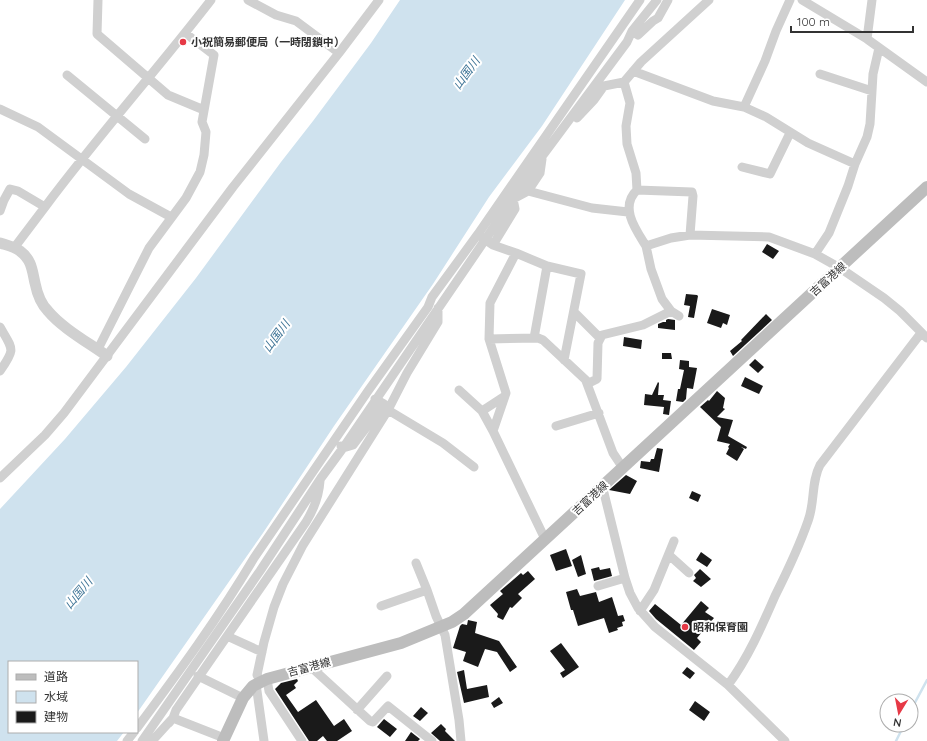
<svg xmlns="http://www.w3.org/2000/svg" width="927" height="741" viewBox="0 0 927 741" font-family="Quicksand,'Noto Sans JP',sans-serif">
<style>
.water{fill:#cfe2ee}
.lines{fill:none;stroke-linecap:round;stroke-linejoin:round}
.stream{stroke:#cfe2ee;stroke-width:2.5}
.building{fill:#1a1a1a}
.minor{stroke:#d0d0d0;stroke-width:9}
.tertiary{stroke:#d0d0d0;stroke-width:11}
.secondary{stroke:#bdbdbd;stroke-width:12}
.poi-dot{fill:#e63946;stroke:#fff;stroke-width:1.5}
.labels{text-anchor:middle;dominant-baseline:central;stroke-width:4;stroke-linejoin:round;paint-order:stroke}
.poi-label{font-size:11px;font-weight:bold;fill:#333;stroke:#fff;text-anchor:start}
.street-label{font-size:11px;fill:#333;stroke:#fff}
.water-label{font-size:12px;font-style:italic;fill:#3f7597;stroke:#fff}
</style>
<rect width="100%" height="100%" fill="#fff"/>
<path class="water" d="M400,0h225l-83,126 -53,71 -56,87 -99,142 -71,107 -126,180v-51h-128v70h115l-7,9h-117v-232l65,-70 61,-72 70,-89 85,-116 32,-41 58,-78z"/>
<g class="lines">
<path class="stream" d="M911,710l16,-30
M896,741l8,-16"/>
</g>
<path class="building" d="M767,244l12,7 -6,8 -11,-7z
M686,294l11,1 1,1 -4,22 -6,-1 2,-11 -6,-1z
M712,309l18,6 -3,10 -4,-2 -2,5 -14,-5z
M766,314l6,6 -39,36 -3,-5 12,-10 -1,-1z
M668,319l7,1v10l-17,-2v-4l5,-2h3v-2z
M624,337l18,3 -1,9 -18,-3z
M662,353h9l1,6h-10z
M755,359l9,8 -6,6 -9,-8z
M680,360l9,1v6l8,1 -4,21 -6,-1 -1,11 -3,3 -7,-1 2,-12h2l4,-19 -5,-1z
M745,377l18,9 -4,8 -18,-8z
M658,382l1,1 -1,12h6l-1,5 8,1 -2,14 -6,-1 1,-7 -20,-2 1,-11 7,1z
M717,391l8,7 -2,10 2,1 -8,8 16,3 -5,16 19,11 -1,2 -5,-2 3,2 -7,12 -11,-7 3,-6 -1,-1 2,-3 -13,-3 4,-14 -21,-20 8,-7 1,1z
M657,448l6,1 -4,23 -19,-4 1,-7 9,1 1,-3h3z
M626,475l11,6 -7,13 -21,-4z
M692,491l9,4 -3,7 -9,-4z
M566,549l6,17 -16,5 -6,-16z
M701,552l11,8 -5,7 -11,-7z
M581,555l5,19 -8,3 -6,-17z
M599,567l1,3 10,-2 2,8 -18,5 -3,-12z
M700,569l11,10 -10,8 -8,-6 3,-3 -2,-3z
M528,571l7,8 -17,15 4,4 -10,10 -2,-1 -7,13 -6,-3 1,-3 -8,-9 13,-11 -3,-3 21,-18 2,2z
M577,589l3,7 16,-4 3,10 13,-5 6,19 5,-1 2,6 -3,1 1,4 -6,2 1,2 -9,3 -5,-15 -26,8 -5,-16h-2l-5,-18z
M701,601l8,7 -4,4 9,6 -17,20 4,4 -7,8 -38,-31 -7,-8 6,-7 26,21z
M468,620l9,2 -2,11 24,8 18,26 -7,5 -13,-20 -12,-3 -7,18 -15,-6 3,-9 -13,-4 7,-22 2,-2 5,1z
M561,643l18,24 -16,11 -3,-5 5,-3 -15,-19z
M687,667l8,6 -5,6 -8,-6z
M464,670l3,19 20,-4 2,12 -25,6 -7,-31z
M297,679l1,2 -4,4 2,3 -10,7 12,17 18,-12 18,26 10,-7 8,12 -15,10h-10l-4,-5 -6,5h-8l-34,-52 6,-6z
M499,697l4,6 -9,5 -3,-5z
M695,701l15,11 -6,9 -15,-11z
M421,707l7,6 -8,8 -7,-5z
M384,719l13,10 -7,8 -13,-10z
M441,724l5,5 -1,2 10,10h-15l-9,-8z
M411,732l9,7 -2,2h-13z"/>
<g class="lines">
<path class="minor" d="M98,0l-1,34 71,61 36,15
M248,0l28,15 20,6 43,32
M709,0l-68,62 -17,20 6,21 -4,23 1,18 9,29 1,17c-18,17 -1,40 9,56l25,-8 19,-3 79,2 46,17 25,14 44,30 16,13 27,27
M802,0l65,39 60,43
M632,31l6,4 15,-14 5,-3 10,-18
M867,39l5,-39
M633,71l80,30 31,6 22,10 42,26 47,21
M820,74l52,17 1,-17 6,-26
M67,75l78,64
M744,107l21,-46 11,-30 14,-31
M0,109l38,18 91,67 42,23
M577,118l17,-18 10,-14 20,-4
M742,167l28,7 20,-41
M637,190l55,2 1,4 -3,39
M528,191l64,17 36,4
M0,211l4,-11 6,-11 8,2 27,16c53,-71 112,-137 166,-207
M480,236l13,9 23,8 -26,50 -1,36 17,54 -13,38
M493,245l22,-36 -2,-10 15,-8 12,-18 2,-14
M646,246l5,23 11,30 9,12
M14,248l31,-41
M516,253l31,13 34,8 -17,86
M815,254l14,-21 19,-47 7,-22 12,-27 3,-13 2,-33
M574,312l26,26
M0,327c13,23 16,21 0,44
M534,338l13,-72
M489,339l49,-1 5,2 46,43 8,-4 1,-36 4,-8 41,-10 28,-14 8,5
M98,349l51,-101 37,-50 14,-26 4,-17 2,-23 -4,-10 12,-67 -29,-22
M586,381l27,72 10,15
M459,390l23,21 11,20 52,108
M375,399l9,5 4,6 55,33 31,24
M482,411l23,-15
M556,426l43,-13
M341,446l2,2 10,-3 31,-41
M0,478l45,-43 19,-22 169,-226 106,-134 40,-53
M600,489l4,4 21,85 5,15 8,15 17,19 73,58 57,56
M669,555l20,18
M416,563l11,27 9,26 9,19 14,85 2,21
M598,586l27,-8
M381,606l46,-16
M640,611l14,-21 20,-49
M227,636l35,16
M311,667l59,54 3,1 15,-16 44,35
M198,676l45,22
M267,679l2,12 33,50
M261,682l-4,-7 7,-33 10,-35 9,-23 20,-39 85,-135 19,-37 31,-51v-14
M256,684l8,57
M728,685c20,-27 34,-59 47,-89 12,-24 24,-49 33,-75 7,-18 3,-39 12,-56l101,-132
M357,710l30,-34
M169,723l4,-5 51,20
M137,728c41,-55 82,-111 117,-170l114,-167 60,-84 4,-10 46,-63 162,-234
M127,741l7,-9
M142,741l118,-170 61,-93 22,-30 200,-293 84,-113 5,-11 25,-31
M152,741l21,-23 3,-8 20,-29 110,-159c8,-13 13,-26 14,-41"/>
<path class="tertiary" d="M0,243c6,2 15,4 20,8 12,9 12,19 15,32 2,10 6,21 13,28 14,17 41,32 59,45"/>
<path class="secondary" d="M223,741l20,-43 10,-12 14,-7 134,-36 51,-21 12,-8 463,-427"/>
</g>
<g class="poi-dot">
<circle cx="183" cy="42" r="4"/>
<circle cx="685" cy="627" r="4"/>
</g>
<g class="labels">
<g class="poi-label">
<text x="191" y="42">小祝簡易郵便局（一時閉鎖中）</text>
<text x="693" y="627">昭和保育園</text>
</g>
<g class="street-label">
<text transform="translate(828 279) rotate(-42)">吉富港線</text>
<text transform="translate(590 498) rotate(-43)">吉富港線</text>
<text transform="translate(309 667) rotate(-15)">吉富港線</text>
</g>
<g class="water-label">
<text transform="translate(466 73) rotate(-54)">山国川</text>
<text transform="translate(276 336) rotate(-54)">山国川</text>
<text transform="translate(78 593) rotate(-50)">山国川</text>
</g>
</g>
<rect x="8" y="661" width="130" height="72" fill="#ffffff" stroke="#adadad"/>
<rect x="16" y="674" width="20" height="6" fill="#bdbdbd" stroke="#adadad"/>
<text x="44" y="681" font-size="12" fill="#333333">道路</text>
<rect x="16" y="691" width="20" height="12" fill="#cfe2ee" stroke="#adadad"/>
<text x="44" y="701" font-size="12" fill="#333333">水域</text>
<rect x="16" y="711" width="20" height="12" fill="#1a1a1a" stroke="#adadad"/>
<text x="44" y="721" font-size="12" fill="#333333">建物</text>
<g transform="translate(899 713) rotate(190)"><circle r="19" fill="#ffffff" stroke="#adadad"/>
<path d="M0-3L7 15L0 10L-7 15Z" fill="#e63946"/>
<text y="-6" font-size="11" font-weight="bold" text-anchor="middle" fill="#333333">N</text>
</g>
<path d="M791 26v6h122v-6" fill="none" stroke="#333333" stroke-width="2"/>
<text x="797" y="26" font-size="12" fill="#333333" stroke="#ffffff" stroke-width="3" paint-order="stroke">100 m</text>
</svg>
